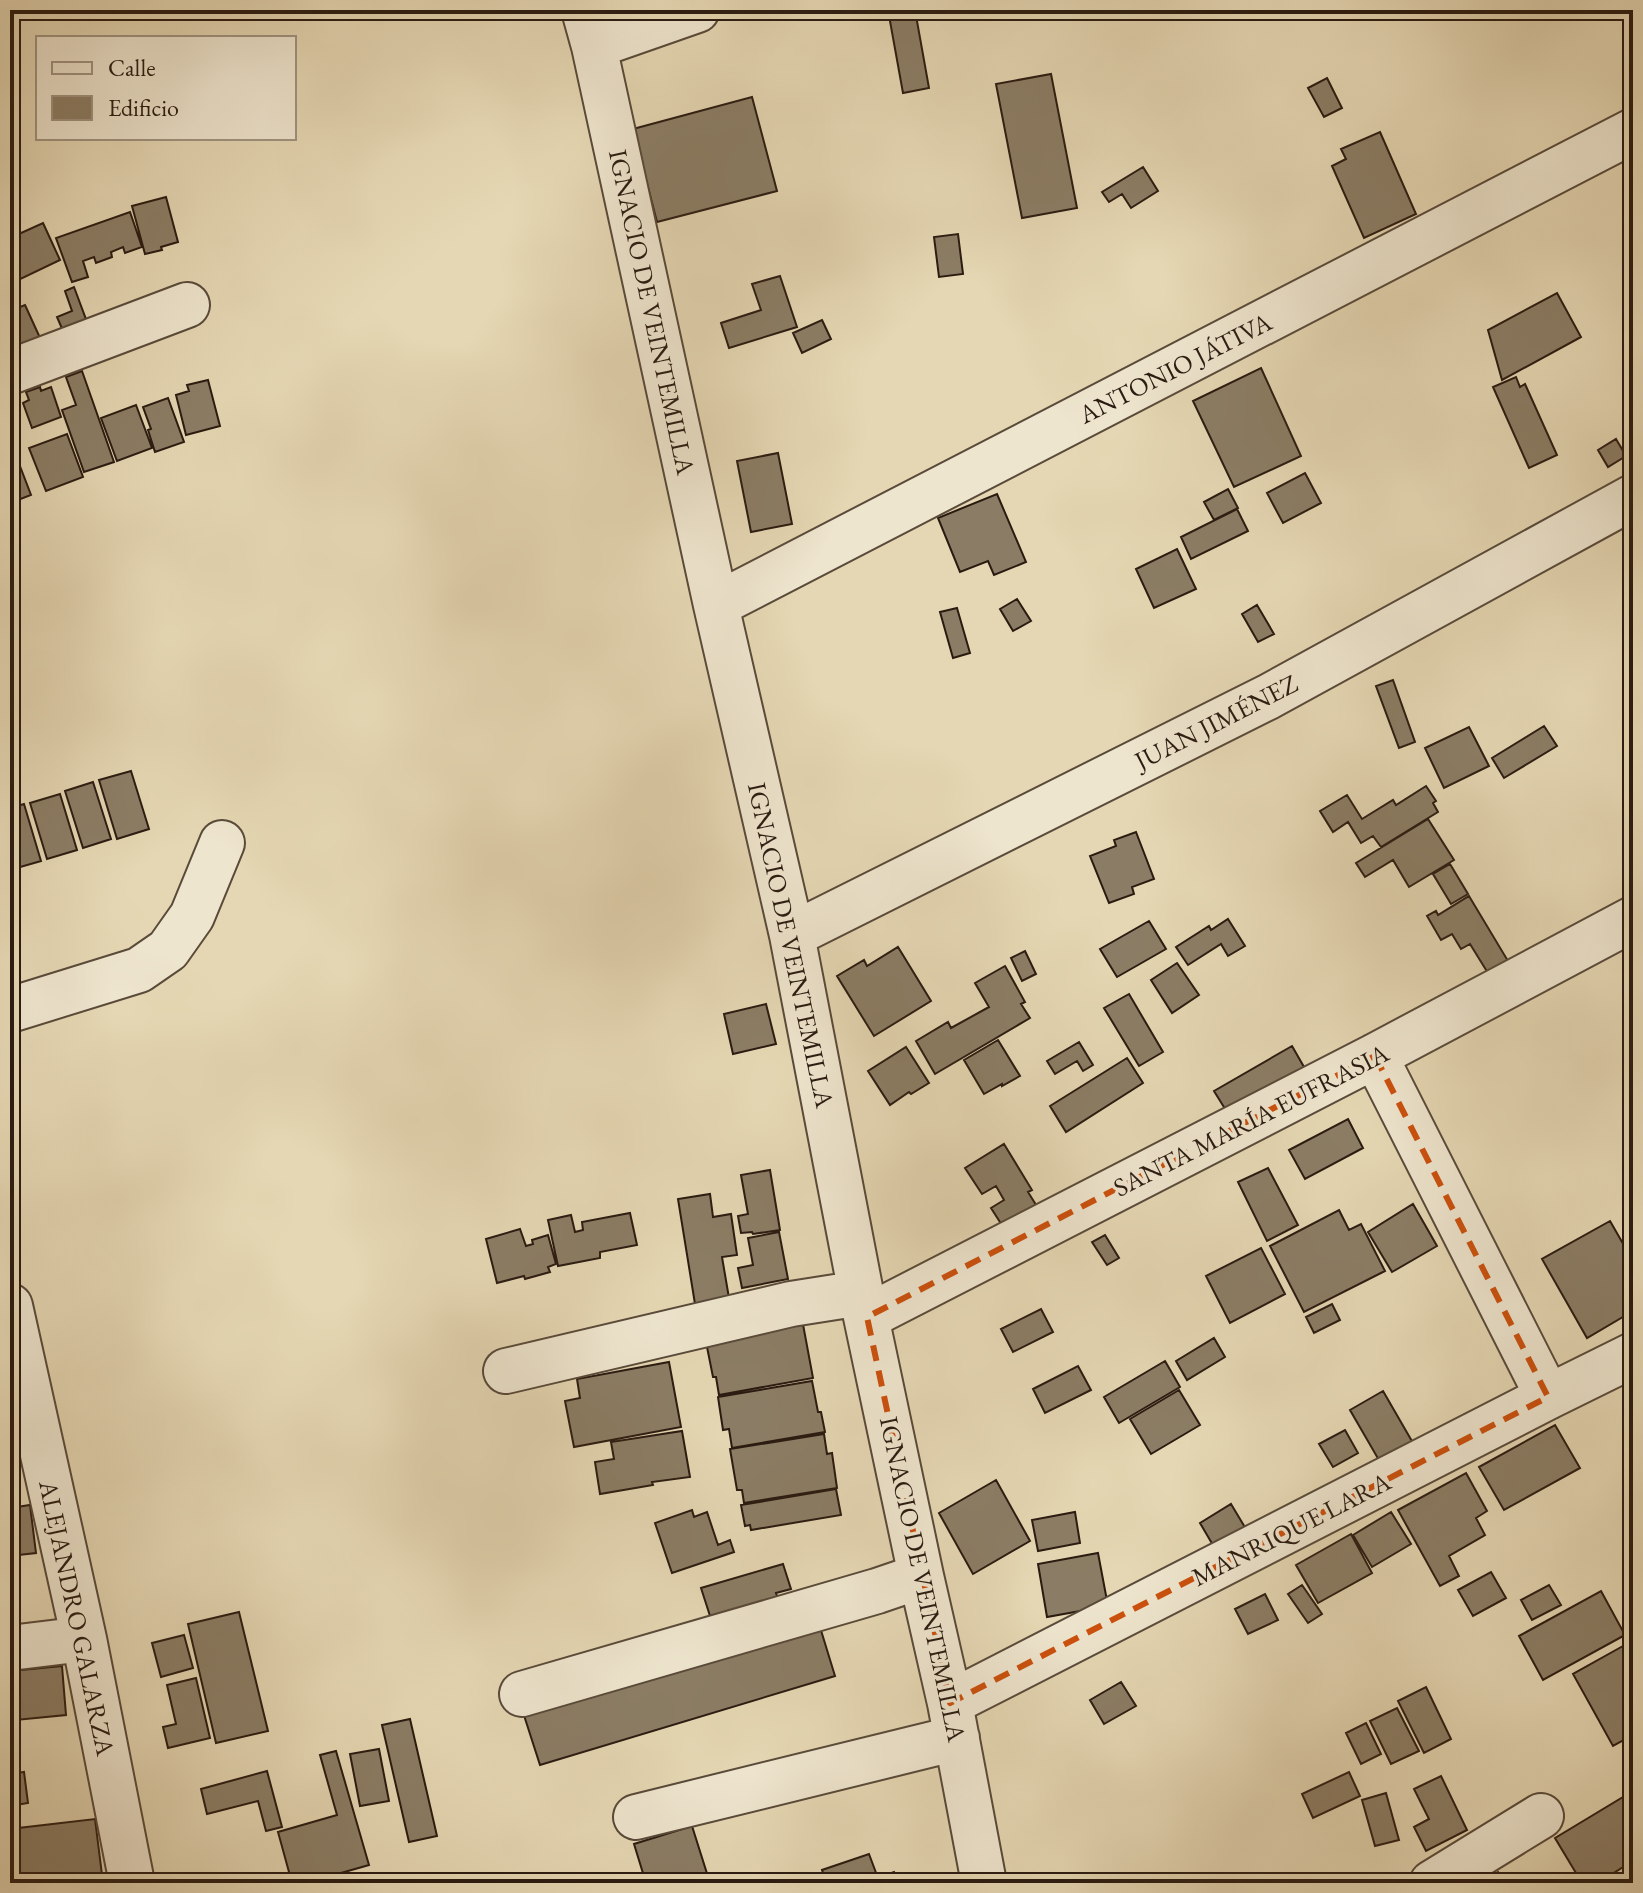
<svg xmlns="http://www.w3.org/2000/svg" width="1643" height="1893" viewBox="0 0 1643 1893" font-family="'EB Garamond',serif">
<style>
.building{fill:#8b7d65;stroke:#2a1b11;stroke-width:2}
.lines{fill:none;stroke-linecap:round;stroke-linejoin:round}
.minor-casing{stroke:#594a3a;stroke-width:48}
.minor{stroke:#eee5ce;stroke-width:44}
.marked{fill:none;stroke:#cc500d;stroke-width:6;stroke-dasharray:16 10;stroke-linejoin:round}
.labels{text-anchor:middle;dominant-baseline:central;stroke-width:7;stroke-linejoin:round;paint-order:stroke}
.street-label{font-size:26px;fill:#2a1b11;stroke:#eee5ce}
</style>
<rect width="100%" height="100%" fill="#e5d7b3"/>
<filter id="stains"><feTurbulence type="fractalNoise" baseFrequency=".0025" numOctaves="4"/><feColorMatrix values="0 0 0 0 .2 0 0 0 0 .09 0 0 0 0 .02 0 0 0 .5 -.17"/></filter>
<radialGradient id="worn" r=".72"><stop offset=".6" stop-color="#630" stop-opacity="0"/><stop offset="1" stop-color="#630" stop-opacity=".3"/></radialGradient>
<path class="building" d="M888,10h27l14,78 -26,5z
M1051,74l26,134 -55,10 -26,-134z
M1327,78l15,30 -18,9 -16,-29z
M752,97l25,94 -120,31 -24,-93z
M1380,132l36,82 -52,24 -32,-72 14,-7 -5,-10z
M1143,167l15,24 -27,17 -9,-14 -13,8 -7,-10z
M166,197l12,45 -17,5 1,3 -17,4 -13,-48z
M130,212l12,35 -17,6 -2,-6 -12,5 1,5 -16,6 -2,-6 -11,4 5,16 -16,5 -16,-44z
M43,223l17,37 -50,24v-46z
M958,234l5,40 -24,3 -5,-40z
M780,276l17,51 -68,21 -8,-25 40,-13 -9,-26z
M74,287l13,35 -24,9 -6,-14 15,-6 -7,-20z
M1557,293l24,44 -79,43 -14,-50z
M25,305l16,35 -31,13v-42z
M822,320l9,19 -29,14 -9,-20z
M1261,368l40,88 -67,31 -41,-86z
M82,371l32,91 -30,10 -22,-62 14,-5 -10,-28z
M1516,377l4,10 5,-3 32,71 -28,13 -36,-81z
M208,380l12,46 -34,9 -10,-40 13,-4 -2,-6z
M40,387l1,4 10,-4 10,30 -29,11 -9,-25 6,-3 -3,-8z
M168,398l16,44 -29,10 -7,-22 3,-1 -8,-22z
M136,405l16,43 -35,13 -16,-43z
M67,434l16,43 -37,14 -17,-43z
M1616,439l10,17 -18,11 -10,-17z
M10,440l21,55 -21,8z
M778,453l14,71 -41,8 -14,-71z
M1305,473l16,30 -38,20 -16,-30z
M1228,489l10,19 -24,12 -10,-18z
M997,494l29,68 -32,13 -6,-14 -28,11 -22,-54z
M1237,509l11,22 -57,28 -10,-22z
M1177,549l19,40 -42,19 -18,-39z
M1017,599l14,22 -18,10 -13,-22z
M1257,605l17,29 -16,8 -16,-28z
M957,608l13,45 -17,5 -13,-46z
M1393,680l22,62 -16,6 -23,-62z
M1544,726l13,20 -53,32 -12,-20z
M1469,727l20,39 -45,22 -19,-40z
M131,771l18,58 -32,10 -18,-59z
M93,782l18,57 -28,9 -18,-57z
M1426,786l10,15 -3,2 5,9 -57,35 -8,-11 -12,7 -13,-21 -15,10 -13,-21 27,-16 15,24 31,-19 3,5z
M60,794l17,56 -30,9 -17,-56z
M24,804l17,57 -31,9v-62z
M1428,819l26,41 -45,27 -16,-27 -28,17 -9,-14z
M1136,832l18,47 -22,8 2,7 -25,9 -19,-47 26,-10 -2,-6z
M1450,864l18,30 -17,10 -18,-30z
M1469,896l39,65 -17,17 -21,-34 -9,5 -9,-15 -11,6 -14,-24 9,-5 2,4z
M1228,919l17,27 -17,10 -7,-12 -33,21 -12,-18 33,-21 2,4z
M1149,921l17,28 -49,28 -17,-28z
M898,947l33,54 -57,35 -37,-60 27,-16 3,6z
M1025,951l11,23 -14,7 -11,-23z
M1177,963l22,32 -27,18 -21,-33z
M1005,966l20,36 -4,2 9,14 -95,56 -19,-33 32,-19 3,6 38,-21 -14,-24z
M1129,994l34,58 -24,14 -35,-58z
M766,1004l10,40 -43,10 -9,-40z
M998,1040l22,36 -18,10v-2l-18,10 -20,-34z
M1079,1042l14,23 -10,6 -6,-10 -22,13 -8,-13z
M1292,1046l12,21 -77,45 -13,-21z
M906,1047l23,36 -18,11 -2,-2 -19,13 -22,-34z
M1127,1058l16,25 -77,49 -16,-26z
M1348,1119l15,29 -58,31 -16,-29z
M1004,1144l28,46 -4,2 13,21 -34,20 -16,-25 13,-8 -8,-14 -14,8 -17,-26z
M1268,1168l30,57 -31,16 -29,-59z
M770,1170l10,60 -27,4 -1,-2 -11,1 -3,-17 10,-2 -7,-39z
M710,1194l3,23 18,-3 6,41 -15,2 7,41 -34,6 -17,-105z
M1413,1204l24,42 -45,26 -24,-40z
M1339,1210l10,20 12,-6 24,47 -81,41 -34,-66z
M630,1213l7,32 -37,7v6l-42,8 -10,-46 23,-5 4,17 8,-2 -1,-8z
M1610,1221l23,40v50l-46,27 -45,-79z
M520,1229l6,17 7,-2 -1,-4 16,-5 8,29 -8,3 2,5 -25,7 -1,-3 -27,7 -11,-44z
M779,1232l9,47 -46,9 -4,-20 15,-3 -5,-27z
M1105,1235l14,23 -12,7 -15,-23z
M1261,1248l24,46 -55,29 -24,-47z
M1332,1304l8,16 -26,13 -8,-16z
M1041,1309l12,23 -40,20 -12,-23z
M802,1319l11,59 -94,17 -3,-18h-3l-8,-40z
M1214,1338l11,19 -38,23 -11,-19z
M1165,1361l15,26 -61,36 -15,-26z
M669,1362l12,65 -107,20 -9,-46 15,-3 -3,-19z
M1078,1366l13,24 -46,23 -12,-24z
M812,1381l6,31h3l4,20 -93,16 -3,-19 -6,1 -5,-33z
M1179,1390l21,35 -49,29 -21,-35z
M1383,1391l30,52 -33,19 -30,-52z
M1555,1425l25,43 -76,42 -25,-43z
M1345,1430l13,23 -25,14 -14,-23z
M682,1431l8,46 -38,5 1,3 -53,9 -5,-32 19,-3 -3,-17z
M824,1434l3,20 5,-1 5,35 -93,15 -2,-13h-5l-7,-41z
M10,1461l5,39h-5z
M1466,1473l21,38 -11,7 9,17 -36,21 10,20 -19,10 -42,-76z
M996,1480l34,61 -57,33 -34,-61z
M836,1489l5,26 -90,15 -1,-5 -5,1 -4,-21z
M1231,1504l15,25 -32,18 -14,-24z
M30,1505l6,48 -26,3v-48z
M692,1510l2,7 13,-5 11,33 12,-5 4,12 -62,21 -17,-50z
M1075,1512l5,31 -42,8 -6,-31z
M1391,1512l20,32 -39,23 -19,-32z
M1351,1534l21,39 -54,30 -22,-38z
M1098,1553l10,53 -61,11 -9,-53z
M783,1564l8,25 -15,4 2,6 -67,20 -10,-31z
M1491,1572l15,26 -33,18 -15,-26z
M1302,1585l20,29 -14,9 -20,-29z
M1549,1585l12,20 -29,15 -11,-20z
M1601,1591l24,44 -82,45 -24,-44z
M1265,1594l13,26 -30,14 -13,-25z
M239,1612l29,119 -52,12 -28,-119z
M816,1614l19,62 -295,89 -20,-62z
M184,1635l9,33 -32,9 -9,-34z
M1623,1646l10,18v71l-20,11 -40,-72z
M62,1666l4,49 -50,5 -5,-49z
M196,1678l14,60 -42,10 -5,-21 13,-3 -9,-39z
M1121,1682l15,24 -32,18 -14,-24z
M1426,1687l25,52 -27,14 -26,-52z
M1397,1708l22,43 -28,13 -21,-43z
M410,1719l27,117 -28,6 -27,-117z
M1366,1723l15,31 -20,10 -15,-31z
M379,1749l10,52 -29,5 -10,-52z
M336,1751l33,114 -63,18h-14l-14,-51 59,-17 -17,-60z
M267,1771l15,56 -16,4 -8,-30 -51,13 -6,-25z
M24,1772l4,31 -18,3v-32z
M1349,1772l11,24 -47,22 -11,-24z
M1441,1776l26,54 -41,21 -12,-24 15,-8 -15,-30z
M1633,1791v82l-5,-9 -30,19h-16l-27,-45z
M1386,1793l13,47 -24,6 -13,-46z
M95,1819l7,56 -67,8h-21l-4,-27v-27z
M692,1826l18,57h-64l-12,-39z
M869,1854l9,24 16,-6 4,11h-72l-4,-13z
M1498,1872l7,11h-25z"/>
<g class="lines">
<g class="minor-casing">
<path id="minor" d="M584,10l10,36 122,559 76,330 69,358 60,283 29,127 34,180
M594,46l103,-36
M10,372l177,-67
M716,605l917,-474
M792,935l476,-238 365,-200
M10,1010l129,-40 29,-20 24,-34 30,-73
M1375,1056l173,341
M10,1306l74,333 48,244
M867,1317l508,-261 258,-137
M506,1371l285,-67 70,-11
M10,1648l74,-9
M522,1694l355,-103 44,-15
M950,1703l598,-306 85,-42
M636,1817l321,-79
M1432,1883l109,-67"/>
</g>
<use href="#minor" class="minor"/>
</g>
<path class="marked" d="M1375,1056l173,341 -598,306 -83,-386z"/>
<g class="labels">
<g class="street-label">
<text transform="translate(652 312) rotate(78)">IGNACIO DE VEINTEMILLA</text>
<text transform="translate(1175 368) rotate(-27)">ANTONIO JÁTIVA</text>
<text transform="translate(1216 722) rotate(-27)">JUAN JIMÉNEZ</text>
<text transform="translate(791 945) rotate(78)">IGNACIO DE VEINTEMILLA</text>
<text transform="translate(1251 1120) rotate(-27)">SANTA MARÍA EUFRASIA</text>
<text transform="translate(1291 1529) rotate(-27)">MANRIQUE LARA</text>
<text transform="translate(923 1579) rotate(78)">IGNACIO DE VEINTEMILLA</text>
<text transform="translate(77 1618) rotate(78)">ALEJANDRO GALARZA</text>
</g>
</g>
<rect width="1643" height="1893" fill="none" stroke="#e5d7b3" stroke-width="40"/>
<rect x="12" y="12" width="1619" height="1869" fill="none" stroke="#2a1b11" stroke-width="4"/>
<rect x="20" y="20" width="1603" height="1853" fill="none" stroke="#2a1b11" stroke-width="2"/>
<rect x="36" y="36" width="260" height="104" fill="#eee5ce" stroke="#a09482" stroke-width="2"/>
<rect x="52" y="62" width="40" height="12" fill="#eee5ce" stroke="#a09482" stroke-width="2"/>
<text x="108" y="76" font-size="24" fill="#2a1b11">Calle</text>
<rect x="52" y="96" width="40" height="24" fill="#8b7d65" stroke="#a09482" stroke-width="2"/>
<text x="108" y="116" font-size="24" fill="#2a1b11">Edificio</text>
<rect width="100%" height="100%" filter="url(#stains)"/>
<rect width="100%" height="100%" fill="url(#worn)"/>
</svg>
